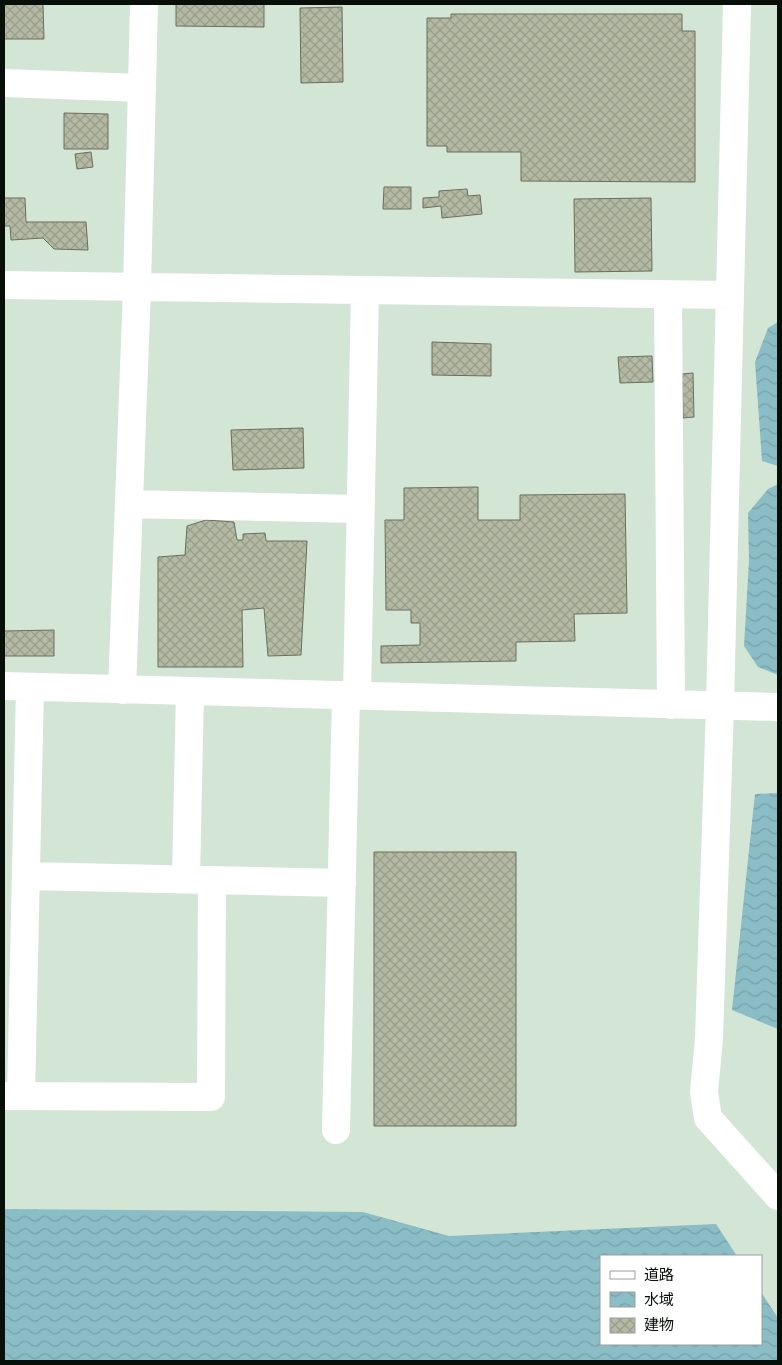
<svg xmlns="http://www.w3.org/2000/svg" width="782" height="1365" viewBox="0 0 782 1365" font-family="'Titillium Web','Noto Sans JP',sans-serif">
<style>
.water{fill:url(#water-waves)}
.building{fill:url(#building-cross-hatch);stroke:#6a6e5c}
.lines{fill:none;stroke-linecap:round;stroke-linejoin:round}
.minor{stroke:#fff;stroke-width:28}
</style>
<defs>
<pattern id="water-waves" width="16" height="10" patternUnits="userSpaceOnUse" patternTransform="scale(1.25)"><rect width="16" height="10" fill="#8bbdc7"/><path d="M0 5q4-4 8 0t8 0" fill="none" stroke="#76a1aa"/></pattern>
<pattern id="building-cross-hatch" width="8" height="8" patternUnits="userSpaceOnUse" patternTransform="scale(1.25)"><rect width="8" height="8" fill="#b4b9a4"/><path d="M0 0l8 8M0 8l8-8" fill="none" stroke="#999e8c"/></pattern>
</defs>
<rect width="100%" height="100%" fill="#d3e5d5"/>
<path class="water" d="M778,322v144l-16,-5 -7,-99 13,-34z
M778,484v191l-20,-8 -14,-21 5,-86 -1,-47 20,-24z
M778,793v236l-46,-19 23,-216z
M4,1209l359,3 86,24 267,-12 21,32h-136v88h160v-52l17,26v43h-774z"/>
<path class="building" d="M4,4h39l1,35h-40z
M176,4h88v23l-88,-1z
M342,7l1,75 -42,1 -1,-75z
M451,14h231v17h13v151l-174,-1v-29h-74v-6h-20v-128h24z
M64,113l44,1v35h-44z
M91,152l2,15 -16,2 -2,-15z
M384,187h27v22h-28z
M467,189l1,7 12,-1 2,19 -40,4 -1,-12 -18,2v-10l16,-1v-6z
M4,198h21l1,24h60l2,28 -34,-1 -11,-11 -32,2 -1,-14h-6z
M651,198l1,73 -77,1 -1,-73z
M432,342l59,2v32l-59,-1z
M652,356l1,26 -33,1 -2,-26z
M693,373l1,44 -11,1 -1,-44z
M303,428l1,40 -71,2 -2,-40z
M478,487v33h42v-25l105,-1 2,119 -53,1 1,27 -59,1v19l-135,2v-17l39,-1v-22h-9v-13h-25l-1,-90h19v-32z
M206,520l28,2 3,18h6v-6l22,-1 1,8h41l-6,114 -33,1 -4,-48 -22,2 1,57h-85v-110l27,-2 2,-29z
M54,630v26h-50v-25z
M374,852h142v274h-142z"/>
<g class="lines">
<path class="minor" d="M737,4l-17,702 -11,333 -5,53 4,26 70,78
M4,83l138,5
M4,285l726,10
M668,295l3,410
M129,504l231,5
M4,686l774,21
M122,690l15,-403 7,-283
M357,696l8,-406
M26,876l316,7
M186,879l4,-188
M4,1096l207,1 1,-217
M21,1096l9,-409
M336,1130l10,-435"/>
</g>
<rect width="782" height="1365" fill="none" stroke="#080f09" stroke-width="10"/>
<rect x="600" y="1255" width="162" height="90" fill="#ffffff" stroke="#9c9f9d"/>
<rect x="610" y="1271" width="25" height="8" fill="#ffffff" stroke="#9c9f9d"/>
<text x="644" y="1280" font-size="15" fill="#080f09">道路</text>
<rect x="610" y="1292" width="25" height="15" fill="url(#water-waves)" stroke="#9c9f9d"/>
<text x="644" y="1305" font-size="15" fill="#080f09">水域</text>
<rect x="610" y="1318" width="25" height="15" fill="url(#building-cross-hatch)" stroke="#9c9f9d"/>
<text x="644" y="1330" font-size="15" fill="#080f09">建物</text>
</svg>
